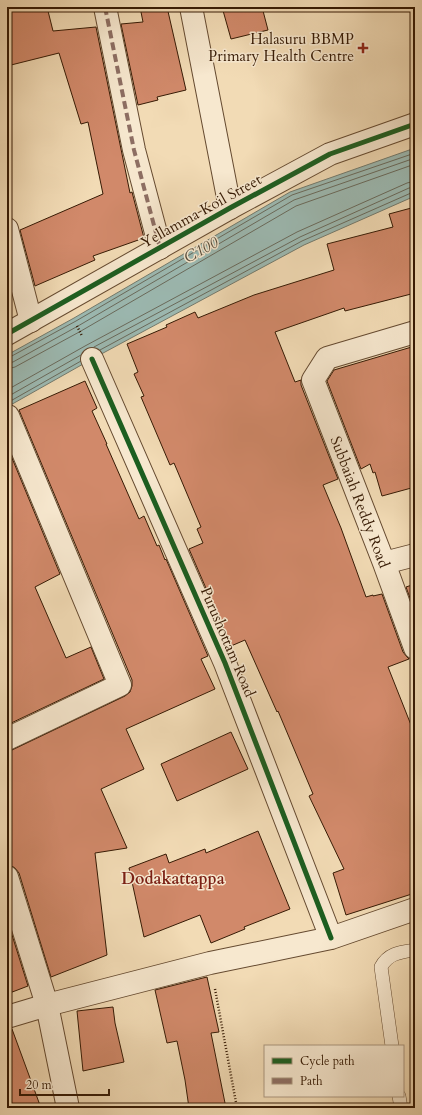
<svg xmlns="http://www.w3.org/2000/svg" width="422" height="1115" viewBox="0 0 422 1115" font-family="Cardo,serif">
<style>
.water{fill:#9cbab3;stroke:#737a6d}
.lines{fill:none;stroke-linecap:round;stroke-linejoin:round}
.shore{stroke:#696a5c;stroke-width:1}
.building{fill:#d1896a;stroke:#361a04}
.service-casing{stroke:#654a30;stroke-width:14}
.minor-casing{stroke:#654a30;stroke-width:24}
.tertiary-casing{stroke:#654a30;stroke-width:24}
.path{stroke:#361a04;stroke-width:2.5;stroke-dasharray:1 2;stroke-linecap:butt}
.service{stroke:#f7e8cf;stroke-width:13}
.minor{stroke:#f7e8cf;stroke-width:22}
.tertiary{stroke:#f7e8cf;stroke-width:22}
.quiet{stroke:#8d6e63;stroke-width:4;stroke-dasharray:8 4;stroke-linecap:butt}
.cycleway-casing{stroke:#f7e8cf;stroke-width:8}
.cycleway{stroke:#1b5e20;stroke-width:5}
.poi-dot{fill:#8f2418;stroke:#f7e8cf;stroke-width:1.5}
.labels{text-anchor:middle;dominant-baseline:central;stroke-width:3;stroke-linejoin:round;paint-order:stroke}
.poi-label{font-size:15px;fill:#361a04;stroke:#f7e8cf;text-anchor:end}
.street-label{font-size:15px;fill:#361a04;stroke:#f7e8cf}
.water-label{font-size:16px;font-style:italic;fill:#554a39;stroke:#f7e8cf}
.neighbourhood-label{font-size:16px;font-weight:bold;fill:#7a1f14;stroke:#f7e8cf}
</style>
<rect width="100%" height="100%" fill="#f2dbb5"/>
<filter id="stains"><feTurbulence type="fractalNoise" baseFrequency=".005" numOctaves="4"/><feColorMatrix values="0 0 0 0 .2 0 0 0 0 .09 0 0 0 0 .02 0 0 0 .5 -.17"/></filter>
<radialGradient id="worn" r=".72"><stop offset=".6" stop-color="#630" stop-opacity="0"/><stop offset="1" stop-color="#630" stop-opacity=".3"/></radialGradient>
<path class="water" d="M415,148v48l-111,49 -212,114 -85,48v-52l67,-37 216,-126z"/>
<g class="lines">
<path class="shore" d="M94,347l206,-110 109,-49 6,-1
M100,350l202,-109 109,-48h4
M7,358l3,-1 66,-36 216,-126 123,-42
M7,363l6,-1 65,-36 216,-126 121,-42
M7,369l8,-2 66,-36 215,-125 119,-42
M7,390l78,-44 212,-114 110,-49 8,-2
M7,397l74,-42
M7,403l74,-42"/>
</g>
<path class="building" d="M7,7h40l6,24 43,-4 34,166 2,-1 12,46 -51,18 2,4 -60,26 -15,-56 83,-36 -15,-72 -7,2 -22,-71 -52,13z
M140,7h27l19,83 -29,7 1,3 -20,5 -17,-81 22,-2z
M222,7h40l6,23 -37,9z
M415,207v86l-70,18 -1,-3 -69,24 20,50 6,-2v5l37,94 -15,6 18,43 25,69 7,-2v1l9,-2 21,58 4,5 2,2 -21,8 27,68v158l-69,22 -13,-42 11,-4 -35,-73 4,-2 -35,-83 -1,1 -32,-72 -14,6 -42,-97 14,-6 -6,-14 4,-2 -27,-64 -4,2 -29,-68 3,-1 -10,-22 4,-2 -11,-28 40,-17 -1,-2 29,-13 3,6 56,-23 80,-25 -7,-26 66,-17 -4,-13z
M415,346v141l-33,9 -7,-24 -2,1 -3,-9 -9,5 -34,-88 7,-11z
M85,381l12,27 -5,3 15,33h-1l33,75 5,-3 13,30 2,-1 6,15 1,-1 42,97 -7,3 14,30 -89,40 18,40 -43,20 26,59 -32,5 12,102 -56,22 -32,-104 -4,-5 -5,-3h-3v-114l5,-1 113,-54 5,-4 2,-6v-6l-113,-270z
M7,446l53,128 -25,13 31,71 25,-11 13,32 -97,46z
M415,584v28l-9,-25z
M231,732l17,37 -71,32 -16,-37z
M258,831l32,78 -46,18 1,2 -34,14 -11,-28 -56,22 -15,-69 37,-14 3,9 36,-14 1,4z
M7,919l21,67 -21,8z
M207,977l12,55 -8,1 15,75h-37l-4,-28 -8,-39 -10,2 -12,-53z
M113,1007l2,16 9,39 -41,9 -6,-60z
M7,1029h5l29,79h-34z"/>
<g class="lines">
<g class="service-casing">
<path id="service" d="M392,1046l-11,-79c7,-14 20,-15 34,-17
M399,1096l2,12"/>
</g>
<g class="minor-casing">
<path id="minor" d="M105,7l29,143 26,98
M191,7l39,201
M7,229l24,92
M415,332l-88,26 -14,22 71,183 31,85
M92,359l133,304 106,275
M384,563l31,-8
M7,739l113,-54 -112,-269
M7,877l40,128 21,103
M7,1017l40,-12 163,-42 121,-25 84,-29"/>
</g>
<g class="tertiary-casing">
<path id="tertiary" d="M7,334l223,-126 100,-54 85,-30"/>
</g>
<path class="path" d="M77,326l5,10
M215,989l22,119"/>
<use href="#service" class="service"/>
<use href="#minor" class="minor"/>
<use href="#tertiary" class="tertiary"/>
<path class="quiet" d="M105,7l29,143 26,98"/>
<g class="cycleway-casing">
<path id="cycleway" d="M7,334l223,-126 100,-54 85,-30
M92,359l133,304 106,275"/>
</g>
<use href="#cycleway" class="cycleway"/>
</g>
<path class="poi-dot" d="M361 42h4v4h4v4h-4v4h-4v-4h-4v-4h4z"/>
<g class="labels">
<g class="poi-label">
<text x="354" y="39">Halasuru BBMP<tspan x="354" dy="17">Primary Health Centre</tspan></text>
</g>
<g class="street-label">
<text transform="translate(201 211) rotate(-29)">Yellamma Koil Street</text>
<text transform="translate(360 502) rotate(69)">Subbaiah Reddy Road</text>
<text transform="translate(228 642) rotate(67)">Purushottam Road</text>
</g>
<g class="water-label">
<text transform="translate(201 250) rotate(-29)">C100</text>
</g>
<g class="neighbourhood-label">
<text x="173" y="879">Dodakattappa</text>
</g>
</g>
<rect width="422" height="1115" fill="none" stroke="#f2dbb5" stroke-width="24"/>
<rect x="8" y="8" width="406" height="1099" fill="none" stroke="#361a04" stroke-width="2"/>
<rect x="12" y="12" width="398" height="1091" fill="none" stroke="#361a04"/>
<rect x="264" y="1045" width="140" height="52" fill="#f7e8cf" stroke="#aa967e"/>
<rect x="272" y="1058" width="20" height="6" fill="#1b5e20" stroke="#aa967e"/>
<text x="300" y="1065" font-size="12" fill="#361a04">Cycle path</text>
<rect x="272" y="1078" width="20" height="6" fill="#8d6e63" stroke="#aa967e"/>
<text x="300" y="1085" font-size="12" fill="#361a04">Path</text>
<path d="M20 1089v6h89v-6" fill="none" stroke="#361a04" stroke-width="2"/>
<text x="26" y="1089" font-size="12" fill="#361a04" stroke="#f7e8cf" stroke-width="3" paint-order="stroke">20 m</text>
<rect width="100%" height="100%" filter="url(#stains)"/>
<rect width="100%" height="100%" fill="url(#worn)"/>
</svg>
